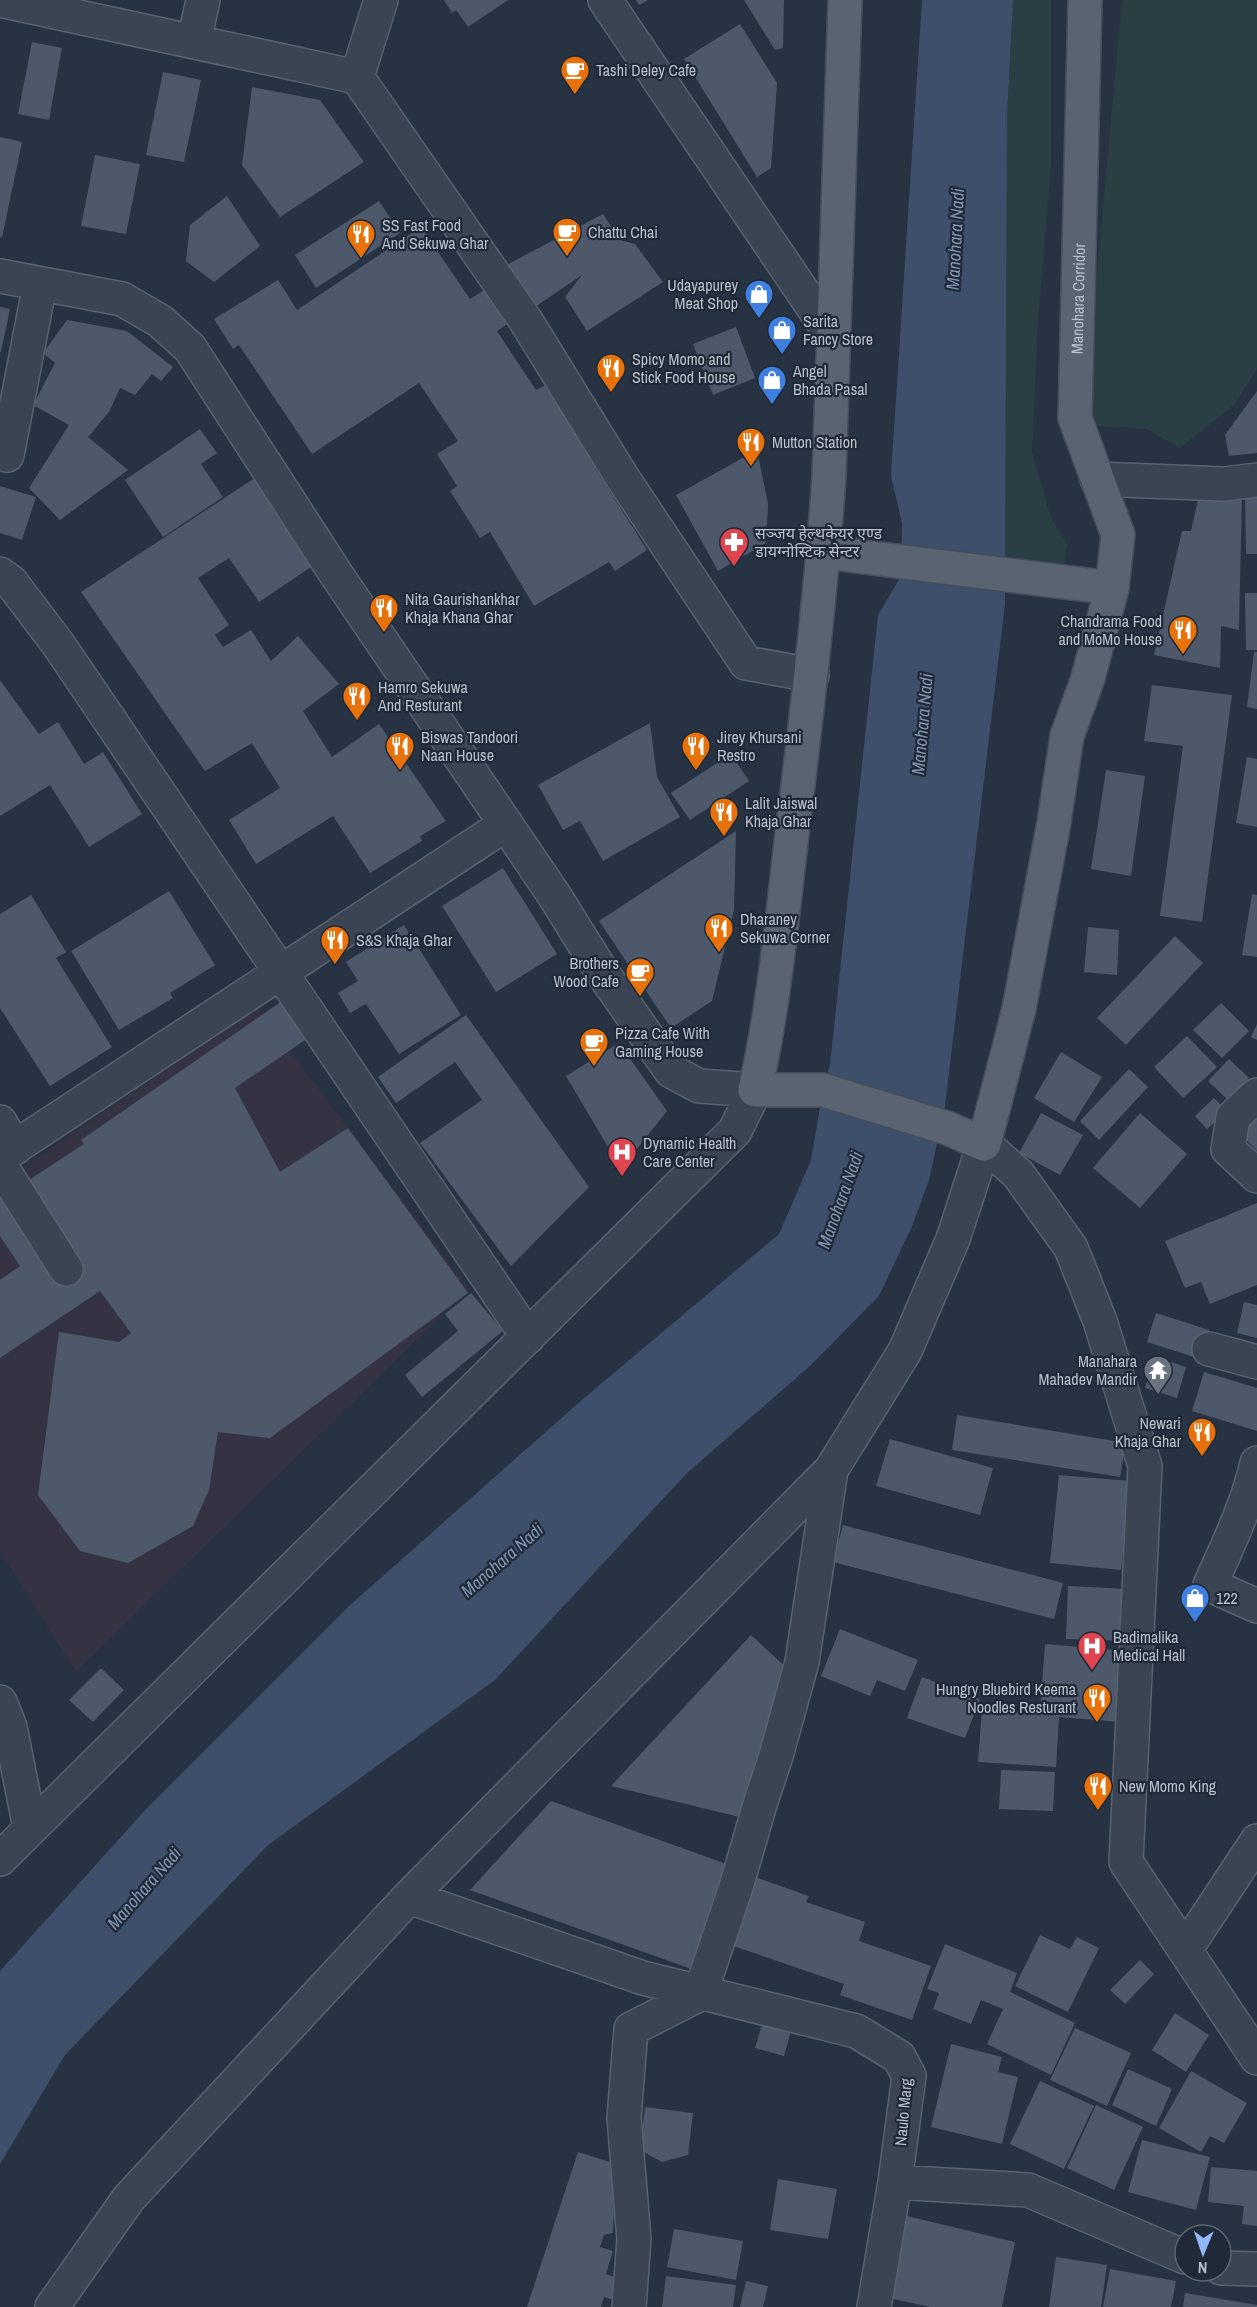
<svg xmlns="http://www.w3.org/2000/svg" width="1257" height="2307" viewBox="0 0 1257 2307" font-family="'Archivo Narrow','Noto Sans Devanagari',sans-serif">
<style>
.medical{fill:#353343}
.green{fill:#293f43}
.water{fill:#3d4f6a}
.building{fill:#4d596b}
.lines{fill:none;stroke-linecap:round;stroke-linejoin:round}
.minor-casing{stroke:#59626f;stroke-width:36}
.major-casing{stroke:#454d5b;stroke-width:36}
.minor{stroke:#3b4452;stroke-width:33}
.major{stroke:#596371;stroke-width:33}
.labels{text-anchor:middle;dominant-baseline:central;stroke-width:4.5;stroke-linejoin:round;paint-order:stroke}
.poi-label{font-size:16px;fill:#b8bfcc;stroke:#202937;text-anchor:start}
.street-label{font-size:16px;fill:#b8bfcc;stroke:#202937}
.water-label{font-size:18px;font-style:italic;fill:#8095b2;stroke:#202937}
</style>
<rect width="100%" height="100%" fill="#273242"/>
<path class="medical" d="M258,1008l211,281 -393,383 -76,-121v-369z"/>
<path class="green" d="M1013,0h38v165l-13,156 -6,131 19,66 16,25 -3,22 -59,-9 2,-439z
M1122,0h135v369l-23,36 -54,43 -34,-19 -63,-4z"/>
<path class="water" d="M922,0h91l-6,117 -2,487 -60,502 -16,74 -16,44 -34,72 -69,70 -123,107 -192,207 -228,166 -202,209 -65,109v-193l147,-163 202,-202 234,-207 196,-165 32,-74 12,-70 7,-25 48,-450 23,-39 1,-53 -11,-47z"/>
<path class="building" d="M444,0h64l-40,27 -12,-17 -4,3z
M636,0h12l-9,5z
M744,0h40l-1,48 -8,2z
M740,24l37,59 -6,85 -14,9 -73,-118z
M32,42l30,6 -13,72 -31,-6z
M163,72l38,8 -17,82 -38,-7z
M252,87l68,13 44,62 -84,55 -38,-52z
M0,137l22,5 -20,96 -2,-1z
M95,155l45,9 -14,70 -45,-8z
M227,196l33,50 -46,36 -28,-21 4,-36z
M379,201l21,32 -84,55 -21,-33z
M603,214l17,26 15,4 28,38 -76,49 -22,-34 17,-22 -56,38 -29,-43z
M421,227l49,72 19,-12 23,34 -15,10 39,59 14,-7 52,80 -7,5 52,82 -32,21 -6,-9 -75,44 -44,-74 -10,6 -30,-47 7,-5 -20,-32 21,-13 -39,-58 -107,71 -73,-109 -6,4 -19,-30 64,-39 19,30z
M0,307l10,2 -9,43h-1z
M67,320l60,11 46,36 -12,14 -9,-7 -17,21 -15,-7 -11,24 -21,25 40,33 -68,50 -31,-32 40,-63 -36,-20 22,-42 -12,-10z
M736,327l19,51 -42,17 -20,-51z
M1257,391v62l-28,3 -4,-21z
M200,429l17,24 -16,11 22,33 -60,40 -38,-57z
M757,450l11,54 -2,39 -48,28 -42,-76z
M258,476l65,83 -64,43 -30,-44 -31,20 31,47 -14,10 8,12 28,-17 20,31 27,-25 41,48 -36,27 29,46 47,-33 67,97 -26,15 2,5 -52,32 -37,-57 -77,48 -27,-44 51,-32 -28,-45 -47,28 -124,-179z
M1245,484h12v70h-11z
M0,486l36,11 -14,43 -22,-7z
M1201,486l41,5 -3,139 -18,-4 -1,42 -66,-13 28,-124h9z
M1245,593h12v57h-11z
M1254,652h3v57l-10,-2z
M0,680l39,54 19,-12 26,42 19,-12 39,62 -53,33 -39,-62 -50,31z
M1152,685l80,10 -30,227 -42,-6 23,-170 -39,-5z
M650,723l7,54 23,40 -77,44 -23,-40 -17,9 -25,-45z
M731,754l18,27 -59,39 -19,-27z
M1247,757l10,2v68l-21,-4z
M1106,770l39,6 -14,100 -40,-7z
M736,831l-2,79 -22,91 -41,27 -72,-107z
M503,868l54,86 -61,38 -54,-86z
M169,891l46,74 -45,28 3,5 -54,32 -48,-79z
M1252,894l5,1v62l-15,-2z
M31,895l35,57 -10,6 56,89 -62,39 -50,-78v-94z
M404,925l57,90 -62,39 -33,-50 -16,9 -12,-20 20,-12 -12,-19z
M1088,927l31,3 -2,45 -33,-3z
M1175,936l28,27 -77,82 -29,-27z
M282,1001l26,37 -73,50 45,84 68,-44 120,165 -198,145 -52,-6 -9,58 -16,36 -65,37 -48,-12 -42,-56 21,-163 60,10 12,-9 -31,-42 -100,67v-78l20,-14 -20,-30v-37l84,-55 -3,-4z
M1221,1003l28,28 -27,27 -29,-28z
M466,1015l123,172 -78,79 -91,-123 62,-43 -27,-38 -59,41 -18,-26z
M1257,1024v16l-6,-3z
M1187,1036l30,31 -34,31 -29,-31z
M619,1043l48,68 -46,58 -55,-93z
M1061,1052l41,25 -28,45 -40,-24z
M1229,1059l20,19 -21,22 -20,-19z
M1129,1069l19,18 -49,53 -19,-19z
M1214,1098l13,13 -20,18 -12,-13z
M1041,1113l42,22 -23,40 -41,-22z
M1140,1113l47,41 -47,54 -47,-40z
M1257,1115v36l-18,-19z
M1257,1203v82l-47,19 -9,-22 -16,6 -20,-47z
M471,1293l32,38 -81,66 -17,-22 53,-44 -13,-17z
M1244,1302l13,3v33l-20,-5z
M1156,1313l53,17 -9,29 -53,-17z
M1155,1357l31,10 -9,31 -32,-10z
M1204,1372l53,16v43l-65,-20z
M957,1415l169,28 -6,34 -168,-27z
M890,1439l103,29 -13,47 -104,-29z
M1059,1475l71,6 -9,89 -71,-7z
M843,1525l220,58 -9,36 -221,-57z
M1068,1586l61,3 -3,52 -60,-2z
M840,1629l78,31 -13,31 -28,-11 -7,16 -49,-20z
M751,1635l38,35 -37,150 -141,-34z
M1045,1644l81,7 -6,71 -61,-5 -3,50 -78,-5 4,-53 58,4z
M101,1668l23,22 -31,32 -24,-22z
M922,1677l58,22 -15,39 -58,-20z
M1001,1770l54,2 -2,39 -54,-2z
M551,1801l184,66 -38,104 -227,-81z
M746,1874l63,22 -3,6 59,20 -6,19 72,25 -19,54 -72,-25 4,-11 -122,-42z
M1040,1935l30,14 7,-12 22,11 -31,64 -53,-26z
M945,1944l72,29 -7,19 65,31 -24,52 -64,-31 16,-35 -22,-9 -10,24 -38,-15 6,-16 -12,-4z
M1140,1960l14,14 -29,30 -15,-14z
M1175,2013l34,22 -23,37 -34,-22z
M765,2015l28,9 -9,32 -29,-8z
M1075,2028l56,25 -24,53 -57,-26z
M951,2044l51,13 -4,15 20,5 -16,67 -71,-17z
M1128,2069l44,20 -16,37 -44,-21z
M1191,2071l56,32 -23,40 -14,-7 -9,16 -42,-24z
M1040,2081l54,25 -30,63 -54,-25z
M1096,2105l47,22 -29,63 -47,-22z
M645,2107l48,6 -5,42 -26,7 -22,-12z
M1142,2140l68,17 -14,53 -68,-18z
M578,2152l38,12 -3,69 -9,2 -4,12 13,4 -7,23 15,5 -7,21 -10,-3 -3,10h-74z
M1211,2167l46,4v55l-15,-2 2,-18 -36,-4z
M778,2179l59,10 -9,50 -58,-9z
M903,2215l112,27 -13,65h-72l-45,-10z
M674,2229l69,12 -7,39 -69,-13z
M1056,2257l51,8 -6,42h-52z
M1110,2269l66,12 -5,26h-68z
M666,2276l70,9 -3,22h-71z
M746,2281l22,5 -5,21h-23z
M1185,2293l72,12v2h-74z"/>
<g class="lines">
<g class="minor-casing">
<path id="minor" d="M0,0l357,77 169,244 96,156 124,186 66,12
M605,0l229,338
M194,41l9,-41
M357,77l24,-77
M0,276l122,23 38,22 30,27 146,226 218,321 46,74 71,102 28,15 56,4 -20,41 -735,728
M7,455l33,-171
M1097,479l127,5 33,-4
M0,574l11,8 47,62 470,693
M1257,1095l-24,22 -5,32 29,27
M0,1122l15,26
M0,1157l506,-333
M0,1165l66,104
M1209,1349l48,13
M1257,1463c-10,43 -29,82 -47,122l47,21
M0,1702l10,25 20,101
M409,1897l234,81 213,53 43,26 10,19 -14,106 -21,125
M1185,1950l72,-109
M895,2182l133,8 157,67
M1221,2268l36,1
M52,2307l77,-109 280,-301 422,-427 74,-119 48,-112 31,-95 34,30 53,74 29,73 45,145 -19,396 131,196
M629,2307l5,-68 -10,-121 7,-89 69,-35 36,-107 25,-86 15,-45 26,-94 29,-192"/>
</g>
<g class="major-casing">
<g id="major">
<path id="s1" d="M845,0l-16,476c-8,119 -22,238 -37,358 -10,85 -18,172 -37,256h68l124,38 37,16 35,-135 35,-187 13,-86 21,-58 24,-90 6,-53 -43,-117 10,-418"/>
<path d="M824,552l288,36"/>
</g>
</g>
<use href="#minor" class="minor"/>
<use href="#major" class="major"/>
</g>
<defs>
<g id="cafe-pin" transform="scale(1.5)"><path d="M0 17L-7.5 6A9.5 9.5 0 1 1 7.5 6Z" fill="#e8710a" stroke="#202937"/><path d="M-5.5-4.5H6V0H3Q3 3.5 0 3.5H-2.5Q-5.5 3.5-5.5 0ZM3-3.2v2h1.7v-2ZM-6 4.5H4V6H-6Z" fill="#fff"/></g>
<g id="restaurant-pin" transform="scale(1.5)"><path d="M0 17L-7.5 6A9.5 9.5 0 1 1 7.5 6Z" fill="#e8710a" stroke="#202937"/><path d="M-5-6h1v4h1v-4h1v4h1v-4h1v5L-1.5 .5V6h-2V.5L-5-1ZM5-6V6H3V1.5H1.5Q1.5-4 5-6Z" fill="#fff"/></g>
<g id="shop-pin" transform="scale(1.5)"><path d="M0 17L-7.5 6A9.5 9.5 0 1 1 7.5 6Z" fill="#3f7fe0" stroke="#202937"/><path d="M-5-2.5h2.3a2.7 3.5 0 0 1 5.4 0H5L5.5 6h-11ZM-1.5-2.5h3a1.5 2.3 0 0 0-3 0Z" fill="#fff"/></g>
<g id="pharmacy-pin" transform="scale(1.5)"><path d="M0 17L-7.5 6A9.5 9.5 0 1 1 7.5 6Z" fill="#e0444e" stroke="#202937"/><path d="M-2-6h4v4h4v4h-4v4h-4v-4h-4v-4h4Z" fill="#fff"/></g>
<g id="hospital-pin" transform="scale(1.5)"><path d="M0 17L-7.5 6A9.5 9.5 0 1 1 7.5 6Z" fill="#e0444e" stroke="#202937"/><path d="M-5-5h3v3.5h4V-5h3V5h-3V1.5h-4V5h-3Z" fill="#fff"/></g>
<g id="temple-pin" transform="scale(1.5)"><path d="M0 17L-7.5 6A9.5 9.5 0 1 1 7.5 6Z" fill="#6b7280" stroke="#202937"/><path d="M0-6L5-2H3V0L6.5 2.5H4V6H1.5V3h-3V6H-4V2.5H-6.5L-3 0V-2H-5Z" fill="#fff"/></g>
</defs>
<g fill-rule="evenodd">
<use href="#cafe-pin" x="575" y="70"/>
<use href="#cafe-pin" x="567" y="232"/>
<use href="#restaurant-pin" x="361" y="234"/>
<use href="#shop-pin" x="759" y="294"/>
<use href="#shop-pin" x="782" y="330"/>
<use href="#restaurant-pin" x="611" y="368"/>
<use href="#shop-pin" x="772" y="380"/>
<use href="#restaurant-pin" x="751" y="442"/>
<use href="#pharmacy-pin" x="734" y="542"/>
<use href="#restaurant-pin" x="384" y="608"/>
<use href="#restaurant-pin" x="1183" y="630"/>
<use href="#restaurant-pin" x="357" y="696"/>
<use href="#restaurant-pin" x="400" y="746"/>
<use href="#restaurant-pin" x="696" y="746"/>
<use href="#restaurant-pin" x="724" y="812"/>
<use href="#restaurant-pin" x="719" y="928"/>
<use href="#restaurant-pin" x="335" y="940"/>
<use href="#cafe-pin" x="640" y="972"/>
<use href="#cafe-pin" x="594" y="1042"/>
<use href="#hospital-pin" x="622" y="1152"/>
<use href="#temple-pin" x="1158" y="1370"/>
<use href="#restaurant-pin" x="1202" y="1432"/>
<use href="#shop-pin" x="1195" y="1598"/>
<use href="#hospital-pin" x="1092" y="1646"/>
<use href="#restaurant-pin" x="1097" y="1698"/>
<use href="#restaurant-pin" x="1098" y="1786"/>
</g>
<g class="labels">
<g class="poi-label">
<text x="596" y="70">Tashi Deley Cafe</text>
<text x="382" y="225">SS Fast Food<tspan x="382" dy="18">And Sekuwa Ghar</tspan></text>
<text x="588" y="232">Chattu Chai</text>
<text x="738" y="285" text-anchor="end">Udayapurey<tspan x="738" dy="18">Meat Shop</tspan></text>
<text x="803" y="321">Sarita<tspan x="803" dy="18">Fancy Store</tspan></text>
<text x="632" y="359">Spicy Momo and<tspan x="632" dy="18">Stick Food House</tspan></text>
<text x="793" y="371">Angel<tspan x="793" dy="18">Bhada Pasal</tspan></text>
<text x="772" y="442">Mutton Station</text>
<text x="755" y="533">सञ्जय हेल्थकेयर एण्ड<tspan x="755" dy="18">डायग्नोस्टिक सेन्टर</tspan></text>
<text x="405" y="599">Nita Gaurishankhar<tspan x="405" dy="18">Khaja Khana Ghar</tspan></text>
<text x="1162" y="621" text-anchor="end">Chandrama Food<tspan x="1162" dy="18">and MoMo House</tspan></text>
<text x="378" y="687">Hamro Sekuwa<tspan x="378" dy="18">And Resturant</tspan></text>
<text x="421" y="737">Biswas Tandoori<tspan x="421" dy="18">Naan House</tspan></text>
<text x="717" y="737">Jirey Khursani<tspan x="717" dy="18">Restro</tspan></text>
<text x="745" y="803">Lalit Jaiswal<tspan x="745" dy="18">Khaja Ghar</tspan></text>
<text x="740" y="919">Dharaney<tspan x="740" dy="18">Sekuwa Corner</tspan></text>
<text x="356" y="940">S&amp;S Khaja Ghar</text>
<text x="619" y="963" text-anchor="end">Brothers<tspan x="619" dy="18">Wood Cafe</tspan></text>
<text x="615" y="1033">Pizza Cafe With<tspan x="615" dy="18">Gaming House</tspan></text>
<text x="643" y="1143">Dynamic Health<tspan x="643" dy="18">Care Center</tspan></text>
<text x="1137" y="1361" text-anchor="end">Manahara<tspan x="1137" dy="18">Mahadev Mandir</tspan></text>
<text x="1181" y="1423" text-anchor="end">Newari<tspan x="1181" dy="18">Khaja Ghar</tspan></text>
<text x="1216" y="1598">122</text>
<text x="1113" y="1637">Badimalika<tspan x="1113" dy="18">Medical Hall</tspan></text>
<text x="1076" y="1689" text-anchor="end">Hungry Bluebird Keema<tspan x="1076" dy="18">Noodles Resturant</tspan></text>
<text x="1119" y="1786">New Momo King</text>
</g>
<g class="street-label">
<text stroke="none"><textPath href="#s1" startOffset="2202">Manohara Corridor</textPath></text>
<text transform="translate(903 2112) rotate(-85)">Naulo Marg</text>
</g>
<g class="water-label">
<text transform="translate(955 239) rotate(-87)">Manohara Nadi</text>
<text transform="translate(922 724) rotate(-85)">Manohara Nadi</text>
<text transform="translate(840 1200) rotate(-70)">Manohara Nadi</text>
<text transform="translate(502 1560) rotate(-41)">Manohara Nadi</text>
<text transform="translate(144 1888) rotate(-49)">Manohara Nadi</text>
</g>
</g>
<g transform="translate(1203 2253) rotate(182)"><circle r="28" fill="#202937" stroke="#5d6573" stroke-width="1.5"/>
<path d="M0-4.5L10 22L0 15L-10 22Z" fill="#92b7f7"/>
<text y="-9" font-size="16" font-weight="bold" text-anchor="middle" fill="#b8bfcc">N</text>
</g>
</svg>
